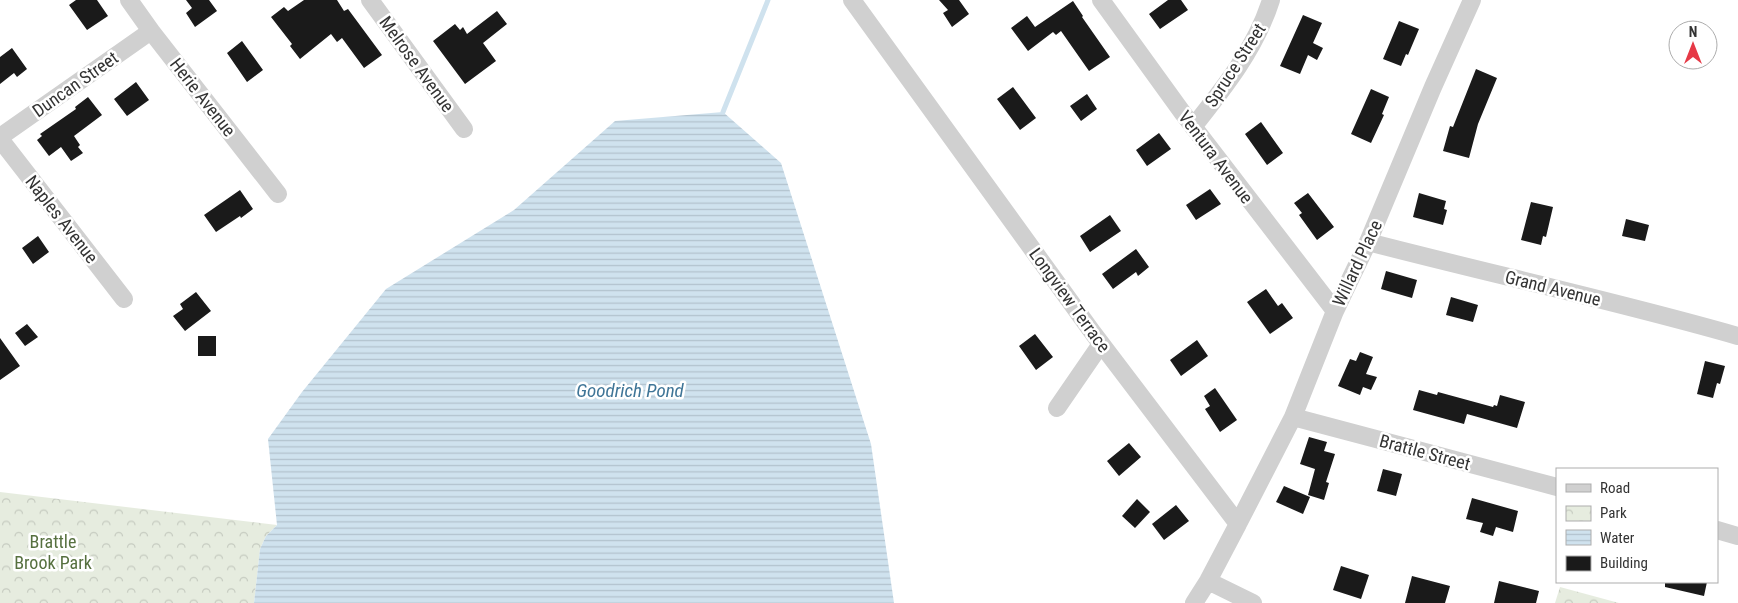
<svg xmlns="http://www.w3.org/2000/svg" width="1738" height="603" viewBox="0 0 1738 603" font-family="'Roboto Condensed',sans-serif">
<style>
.park{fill:url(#park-crowns)}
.water{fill:url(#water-rules)}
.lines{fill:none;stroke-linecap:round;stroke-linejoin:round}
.stream{stroke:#cfe2ee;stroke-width:5}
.building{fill:#1a1a1a}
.minor{stroke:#d0d0d0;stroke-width:18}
.labels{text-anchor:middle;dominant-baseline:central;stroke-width:5;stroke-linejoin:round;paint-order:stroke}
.street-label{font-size:18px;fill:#333;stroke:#fff}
.park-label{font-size:18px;fill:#56703f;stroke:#fff}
.water-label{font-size:19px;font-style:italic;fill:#3f7597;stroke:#fff}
</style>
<defs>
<pattern id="park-crowns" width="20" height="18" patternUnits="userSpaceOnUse" patternTransform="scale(1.25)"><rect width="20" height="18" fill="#e6ecdf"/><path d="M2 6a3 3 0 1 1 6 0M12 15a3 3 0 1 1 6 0" fill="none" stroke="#c6cbc0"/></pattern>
<pattern id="water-rules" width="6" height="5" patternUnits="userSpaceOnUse" patternTransform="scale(1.25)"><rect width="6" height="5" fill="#cfe2ee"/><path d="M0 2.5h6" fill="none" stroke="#b2c2cd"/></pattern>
</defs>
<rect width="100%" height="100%" fill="#fff"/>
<path class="park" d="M0,492l277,33 -11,11 -6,13 -6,54h-254z
M1560,587l59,16h-64z"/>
<path class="water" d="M723,112l58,51 90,281 23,159h-640l6,-54 6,-13 11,-11 -9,-86 34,-47 84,-103 128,-79 101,-89z"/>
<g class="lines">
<path class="stream" d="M723,112l45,-112"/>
</g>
<path class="building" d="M76,0h21l11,16 -21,14 -18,-25z
M186,0h23l8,11 -22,16 -9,-14 6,-5z
M304,0h33l7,11 4,-2 34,46 -18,13 -22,-30 -5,4 -6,-8 -31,25 -10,-13 2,-2 -21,-27 13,-10 4,4z
M939,0h20l10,14 -17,13 -9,-14 5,-3z
M1168,0h13l7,10 -28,19 -11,-15z
M1073,1l10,15 -1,1 28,40 -21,14 -28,-40 -5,4 -3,-3 -25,19 -17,-23 16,-12 8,11z
M497,11l10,13 -24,19 13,18 -31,23 -32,-43 22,-17 5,6 3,-3 4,7z
M1303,15l19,8 -9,20 10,5 -6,12 -9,-5 -8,19 -20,-8z
M1399,21l20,8 -11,26 -2,-1 -5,12 -18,-7z
M242,41l21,29 -16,12 -20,-29z
M12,48l15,21 -10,8 -3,-4 -14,11v-27z
M1476,69l21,9 -19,46 -9,34 -26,-7 7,-25 3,1z
M136,82l13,18 -22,16 -13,-17z
M1013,87l23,31 -16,12 -23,-31z
M1371,89l18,8 -7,17 2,1 -13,28 -20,-9z
M1087,94l10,15 -16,12 -11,-15z
M88,97l14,18 -28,21 6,9 -2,2 5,6 -12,8 -10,-14 -12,9 -12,-16 5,-4 -2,-2 36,-25 -1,-2z
M1261,122l22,31 -16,12 -22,-31z
M1159,133l12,16 -24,17 -11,-16z
M1210,189l11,15 -25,16 -10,-15z
M240,190l13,19 -12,9 -1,-2 -24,16 -12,-17z
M1308,193l26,34 -17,13 -18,-25 3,-2 -8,-10z
M1419,193l27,8 -2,8 3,1 -4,15 -30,-8z
M1531,202l22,5 -7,30 -3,-1 -2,9 -20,-5z
M1110,215l11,16 -31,21 -10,-16z
M1626,219l23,6 -4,16 -23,-5z
M38,236l11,16 -16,12 -11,-16z
M1136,249l13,18 -11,9 -2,-4 -23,17 -11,-15z
M1386,271l31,9 -5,18 -31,-9z
M1266,289l12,17 4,-3 11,15 -23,16 -23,-32z
M196,292l15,19 -26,20 -12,-15 10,-7 -3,-5z
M1451,297l27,8 -5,17 -27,-7z
M27,324l11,13 -13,9 -10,-13z
M1035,334l18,23 -17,13 -17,-24z
M198,336h18v20h-18z
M0,338l20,28 -20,14z
M1197,340l11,16 -27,20 -11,-16z
M1360,352l13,5 -7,17 11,3 -6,13 -8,-3 -3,8 -22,-9 12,-27 6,2z
M1705,361l20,5 -5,18 -3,-1 -4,15 -16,-4z
M1215,388l22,32 -17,12 -15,-23 5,-3 -6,-10z
M1419,390l18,5 1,-3 55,15 1,-2 3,1 3,-11 25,7 -8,26 -50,-14 -3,10 -51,-14z
M1309,437l18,5 -3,9 11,3 -9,28 3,1 -5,17 -16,-5 7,-26 -15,-5z
M1129,443l12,14 -22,19 -12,-15z
M1383,469l19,5 -6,22 -19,-5z
M1284,486l26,11 -7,17 -27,-12z
M1472,498l46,13 -5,21 -17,-5 -3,9 -13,-4 3,-9 -17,-4z
M1137,499l13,13 -15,16 -13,-12z
M1176,505l13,16 -25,19 -12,-16z
M1341,566l28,9 -8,24 -28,-9z
M1412,576l38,10 -5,17h-40z
M1499,581l40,10 -3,12h-42z
M1665,582h42l-3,14 -39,-9z"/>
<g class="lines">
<path class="minor" d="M129,0l22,31 127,163
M370,0l94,129
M852,0l241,333 145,191 -30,57 -14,22
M1101,0l81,112 153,199
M1193,127c31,-39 63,-79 78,-127
M0,137l151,-106
M0,139l124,160
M1368,242c123,32 248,59 370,94
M1057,408l44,-64
M1293,417l264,70
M1238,524l55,-107 42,-106 33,-69 65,-155 39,-87
M1717,530l21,6
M1208,581l45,22"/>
</g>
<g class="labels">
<g class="street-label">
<text transform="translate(417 64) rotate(54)">Melrose Avenue</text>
<text transform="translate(1235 65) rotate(-57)">Spruce Street</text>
<text transform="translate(75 84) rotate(-35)">Duncan Street</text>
<text transform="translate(203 97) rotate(52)">Herie Avenue</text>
<text transform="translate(1216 157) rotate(53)">Ventura Avenue</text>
<text transform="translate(62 219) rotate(52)">Naples Avenue</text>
<text transform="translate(1357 263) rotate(-65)">Willard Place</text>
<text transform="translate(1553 288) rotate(14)">Grand Avenue</text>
<text transform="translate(1070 300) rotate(54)">Longview Terrace</text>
<text transform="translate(1425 452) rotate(15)">Brattle Street</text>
</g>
<g class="park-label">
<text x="53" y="541">Brattle<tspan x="53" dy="21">Brook Park</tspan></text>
</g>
<g class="water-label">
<text x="630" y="390">Goodrich Pond</text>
</g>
</g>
<rect x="1556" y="468" width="162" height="115" fill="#ffffff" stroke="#adadad"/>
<rect x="1566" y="484" width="25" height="8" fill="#d0d0d0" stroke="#adadad"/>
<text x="1600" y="493" font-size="15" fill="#333333">Road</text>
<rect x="1566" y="506" width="25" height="15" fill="url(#park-crowns)" stroke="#adadad"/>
<text x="1600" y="518" font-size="15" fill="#333333">Park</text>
<rect x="1566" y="530" width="25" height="15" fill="url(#water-rules)" stroke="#adadad"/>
<text x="1600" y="543" font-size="15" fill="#333333">Water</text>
<rect x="1566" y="556" width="25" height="15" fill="#1a1a1a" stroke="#adadad"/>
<text x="1600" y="568" font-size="15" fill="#333333">Building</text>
<g transform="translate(1693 45)"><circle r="24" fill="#ffffff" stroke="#adadad"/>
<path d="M0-4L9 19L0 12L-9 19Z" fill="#e63946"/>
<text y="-8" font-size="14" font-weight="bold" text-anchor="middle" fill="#333333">N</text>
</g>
</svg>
